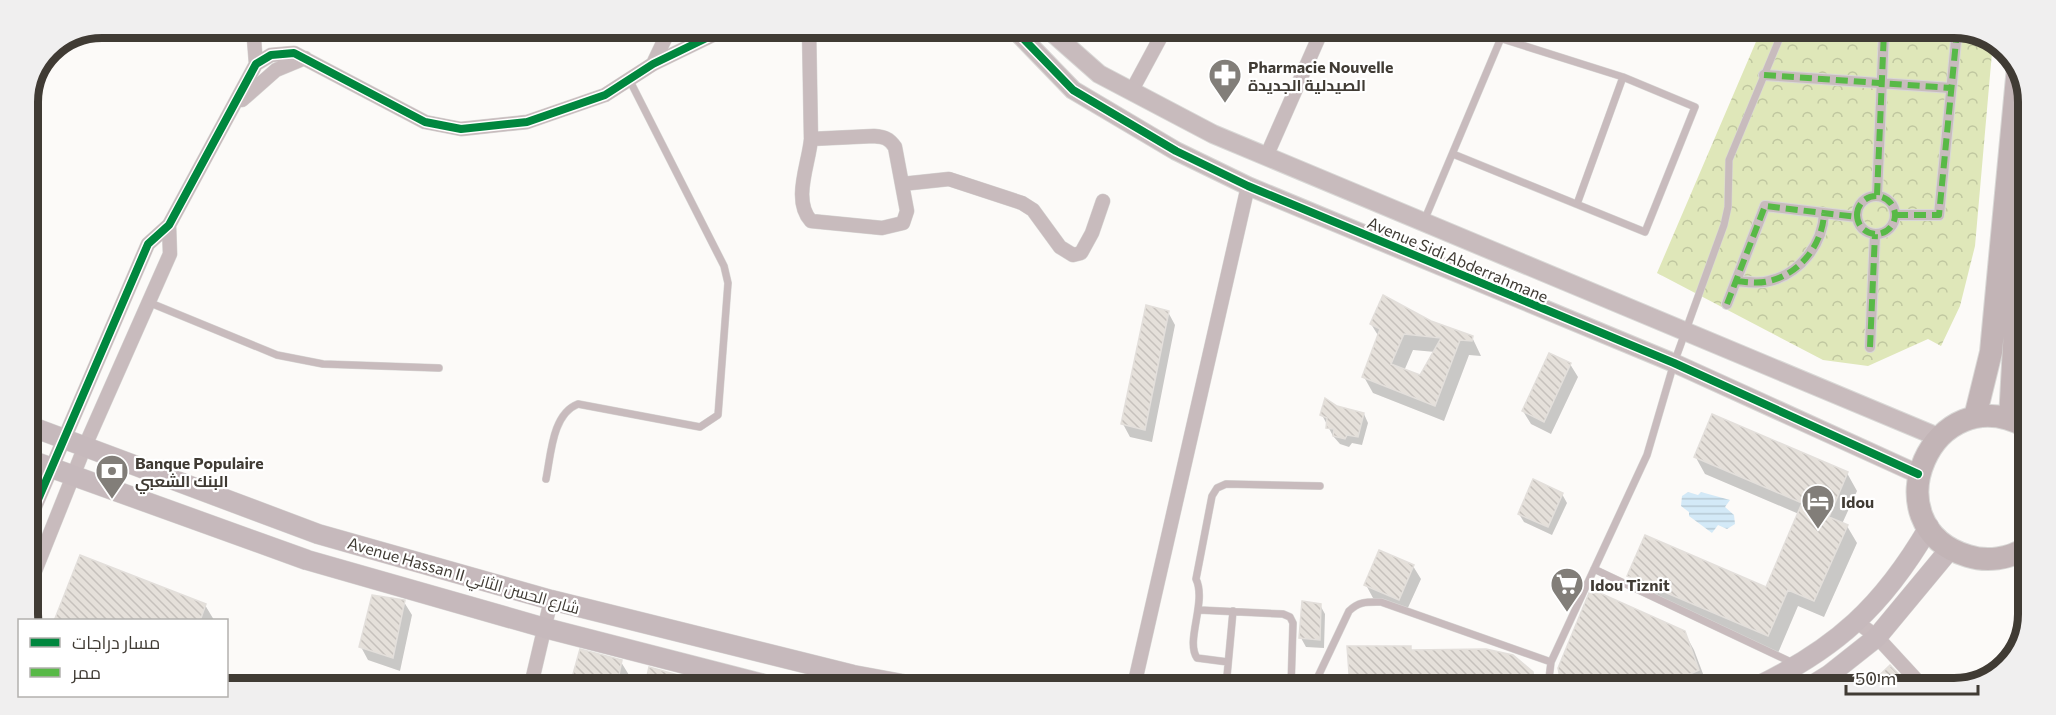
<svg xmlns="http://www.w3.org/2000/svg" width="2056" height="715" viewBox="0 0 2056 715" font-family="Commissioner,Cairo,sans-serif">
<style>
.park{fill:url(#park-crowns)}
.water{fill:url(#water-rules)}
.shadow{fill:#0003;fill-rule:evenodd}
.building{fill:url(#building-back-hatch);stroke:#e3dfdb;stroke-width:1.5;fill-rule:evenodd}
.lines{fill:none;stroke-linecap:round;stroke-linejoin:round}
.service-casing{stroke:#d9d8d6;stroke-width:8}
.pedestrian-casing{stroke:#d9d8d6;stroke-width:12}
.minor-casing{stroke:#d9d8d6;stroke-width:15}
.tertiary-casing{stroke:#d9d8d6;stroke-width:20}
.secondary-casing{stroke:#d9d8d6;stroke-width:21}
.trunk-casing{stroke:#d9d8d6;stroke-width:24}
.service{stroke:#c8bbbd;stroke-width:7}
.pedestrian{stroke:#c8bbbd;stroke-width:10}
.minor{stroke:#c8bbbd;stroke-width:14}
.tertiary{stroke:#c8bbbd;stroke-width:18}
.secondary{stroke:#c6b9bc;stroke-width:20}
.trunk{stroke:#c2b4b6;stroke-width:22}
.quiet{stroke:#58b947;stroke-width:6;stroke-dasharray:12 6;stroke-linecap:butt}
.cycleway-casing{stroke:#fff;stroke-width:11}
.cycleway{stroke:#00873e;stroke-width:8}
.labels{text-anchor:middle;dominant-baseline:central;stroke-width:4.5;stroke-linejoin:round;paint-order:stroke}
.poi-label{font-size:16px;font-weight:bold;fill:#403b34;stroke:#fff;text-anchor:start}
.street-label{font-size:16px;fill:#403b34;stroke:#fff}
.rim{fill:none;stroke:#403b34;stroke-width:8}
</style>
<defs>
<pattern id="park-crowns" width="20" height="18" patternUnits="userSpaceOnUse" patternTransform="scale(1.5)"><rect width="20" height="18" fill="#dfe7b9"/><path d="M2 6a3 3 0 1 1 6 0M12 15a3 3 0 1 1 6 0" fill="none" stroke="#c0c7a0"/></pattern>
<pattern id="water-rules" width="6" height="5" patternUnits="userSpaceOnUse" patternTransform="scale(1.5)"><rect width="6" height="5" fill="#d3e9f7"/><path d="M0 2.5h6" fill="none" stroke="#b6c9d4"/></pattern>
<pattern id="building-back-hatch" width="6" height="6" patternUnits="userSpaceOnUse" patternTransform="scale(1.5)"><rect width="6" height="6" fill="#e5e0da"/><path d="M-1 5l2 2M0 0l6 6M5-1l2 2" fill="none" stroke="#c6c1bc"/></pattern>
</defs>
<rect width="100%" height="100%" fill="#fcfaf8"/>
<path class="park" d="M1761,30l217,1 15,10 -18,205 -15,60 -19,40 -13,-7 -60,27 -45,-6 -166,-87z"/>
<path class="water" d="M1688,492l10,3 3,-3 29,8 -5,7 9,8 1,9 -8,5 -9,-4 -6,8 -23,-17v-4l-8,-6 1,-10z"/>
<path class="shadow" d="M1168,312l7,13 -23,117 -22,-5 -7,-13z
M1371,324l101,13 9,19 -12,-1 -25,66 -71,-28 -9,-16 15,-40zM1413,350l22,2 -14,25 -17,-6z
M1570,364l8,13 -27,57 -20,-10 -8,-13z
M1364,414l4,9 -6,22 -10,-2 -3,4 -9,-3 -7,-8 -11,-21z
M1695,456l152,17 10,18 -15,33 5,2 10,17 -33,74 -26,-11 -20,47 -139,-60 -10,-17 138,13 32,-75 -94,-40z
M1562,494l5,9 -15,32 -28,-13 -5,-8z
M1413,566l8,13 -15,33 -33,-14 -7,-13z
M404,602l8,13 -12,56 -32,-11 -7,-13z
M205,605l9,15h-158z
M1320,605l5,9 -1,34 -18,-1 -5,-9z
M1684,632l10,18 14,37h-145l-4,-18z
M1410,648l2,4 120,21 8,14h-188z
M581,651l40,11 8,13 -2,10h-56z
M650,669l27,7 6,9h-37z"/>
<path class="building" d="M1383,295l48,26 42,15 -1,5 -12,-1 -25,66 -73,-29 18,-48 -10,-5zM1404,334l37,4 -21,37 -29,-11z
M1146,305l23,6 -24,119 -24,-6z
M1549,353l22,10 -27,59 -22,-11z
M1325,398l12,8 27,7 -6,24 -11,-2 -2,4 -12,-3 1,-7 -8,-1 1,-10 -7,-3z
M1712,414l136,58 -19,45 19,8 -34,76 -26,-11 -20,46 -141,-60 18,-41 121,52 36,-84 -108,-46z
M1533,479l30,14 -15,34 -30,-13z
M1379,550l35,15 -15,35 -35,-15z
M80,555l126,49 -6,17h-146z
M1589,593h11l85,38 14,39 -38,17h-99l-4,-19z
M372,595l33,5 -12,58 -34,-11z
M1302,601l19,3 -1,36 -21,-2z
M1347,646h64v4l75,-1 27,6 20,17 2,15h-185z
M580,649l42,11 -5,25h-47z
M1890,665l22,23h-46z
M649,667l29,8 -3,10h-30z"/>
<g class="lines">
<g class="service-casing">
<path id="service" d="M697,43l4,-15
M1453,154l192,78 50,-125 -72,-30 -149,-47
M1577,204l46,-127
M1424,221l77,-183
M148,302l129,53 46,9 116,4
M546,479c5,-24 6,-65 32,-75l122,23 18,-12 10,-132 -4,-17 -94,-185
M1594,569l199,94
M1199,610l84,4 7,3 3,6 -2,64
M1228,662l-31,-4c-12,-17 10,-56 -1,-79l16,-83 5,-8 9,-4 94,2
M1226,687l7,-76
M1313,687l36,-76c10,-10 18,-9 32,-9l170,60
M1548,687l3,-25 96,-207 27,-92 50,-138 4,-18 1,-47 54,-130"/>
</g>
<g class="pedestrian-casing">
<path id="pedestrian" d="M1764,75l187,13
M1877,195l7,-164
M1857 215a19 19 0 1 1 38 0a19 19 0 1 1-38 0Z
M1896,215h43l18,-184
M1736,281c11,1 22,3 33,0 31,-7 54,-37 55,-68
M1727,304l38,-98 92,11
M1870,347l5,-113"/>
</g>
<g class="minor-casing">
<path id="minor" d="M253,27l3,37
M809,28l2,111 63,-3c10,1 15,2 21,11l12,64 -4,12 -21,5 -71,-7c-19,-21 -2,-57 0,-82
M653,64l17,-36
M1131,92l34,-63
M242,100l34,-30 29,-12
M2011,143h17
M1266,157l56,-127
M902,184l47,-5 73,24 11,7 27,37 13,8 8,-2 11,-20 11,-32
M27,525l121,-281 21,-19 87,-161 15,-9 23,-2 131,69 36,7 66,-7 78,-27 48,-31 74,-36
M27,591l58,-145 85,-192 -1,-29
M1857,622l20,15 47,51
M531,685l20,-85
M1134,686l114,-500"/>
</g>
<g class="tertiary-casing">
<path id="tertiary" d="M1014,29l59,61 103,61 72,35 426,177 244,111
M1048,29l51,45 114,60 725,303"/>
</g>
<g class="secondary-casing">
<path id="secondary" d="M27,425l291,109 233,66 302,75 60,11
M27,459l280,101 238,68 226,58
M1754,688c82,-39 129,-82 175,-161
M1808,688l21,-13 48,-38 73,-88"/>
</g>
<g class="trunk-casing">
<path id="trunk" d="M1975,417l16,-65 27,-285
M2010,419l7,-128 11,-107
M2026,548c-17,11 -39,14 -58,8 -100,-30 -36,-182 59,-129"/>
</g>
<use href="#service" class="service"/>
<use href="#pedestrian" class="pedestrian"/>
<use href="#minor" class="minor"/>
<use href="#tertiary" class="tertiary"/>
<use href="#secondary" class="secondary"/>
<use href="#trunk" class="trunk"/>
<path class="quiet" d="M1764,75l187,13
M1877,195l7,-164
M1857 215a19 19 0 1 1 38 0a19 19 0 1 1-38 0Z
M1896,215h43l18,-184
M1736,281c11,1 22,3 33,0 31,-7 54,-37 55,-68
M1727,304l38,-98 92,11
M1870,347l5,-113"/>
<g class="cycleway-casing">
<path id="cycleway" d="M1014,29l59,61 103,61 72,35 426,177 244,111
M27,525l121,-281 21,-19 87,-161 15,-9 23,-2 131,69 36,7 66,-7 78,-27 48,-31 74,-36"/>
</g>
<use href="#cycleway" class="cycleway"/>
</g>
<defs>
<g id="pharmacy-pin" transform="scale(1.725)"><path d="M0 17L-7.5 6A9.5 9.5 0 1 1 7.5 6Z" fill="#827e79" stroke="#fff"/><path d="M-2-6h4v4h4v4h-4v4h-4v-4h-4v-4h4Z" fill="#fff"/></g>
<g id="bank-pin" transform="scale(1.725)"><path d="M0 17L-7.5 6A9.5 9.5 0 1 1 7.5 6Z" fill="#827e79" stroke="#fff"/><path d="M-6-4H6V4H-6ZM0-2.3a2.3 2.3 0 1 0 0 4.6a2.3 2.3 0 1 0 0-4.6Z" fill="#fff"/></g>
<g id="hotel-pin" transform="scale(1.725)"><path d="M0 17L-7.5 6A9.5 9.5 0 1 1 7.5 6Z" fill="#827e79" stroke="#fff"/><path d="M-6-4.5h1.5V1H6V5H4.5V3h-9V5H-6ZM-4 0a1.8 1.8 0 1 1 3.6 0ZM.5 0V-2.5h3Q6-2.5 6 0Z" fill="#fff"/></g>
<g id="supermarket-pin" transform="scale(1.725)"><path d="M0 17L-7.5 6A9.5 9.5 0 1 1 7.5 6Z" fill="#827e79" stroke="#fff"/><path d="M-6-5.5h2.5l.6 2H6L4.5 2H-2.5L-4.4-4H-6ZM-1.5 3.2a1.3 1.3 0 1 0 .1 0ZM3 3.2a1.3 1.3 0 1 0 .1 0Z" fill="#fff"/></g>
</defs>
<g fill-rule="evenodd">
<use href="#pharmacy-pin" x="1225" y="75"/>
<use href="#bank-pin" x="112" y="471"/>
<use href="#hotel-pin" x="1818" y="501"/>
<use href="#supermarket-pin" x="1567" y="584"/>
</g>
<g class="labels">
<g class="poi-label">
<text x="1248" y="66">Pharmacie Nouvelle<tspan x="1248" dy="18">الصيدلية الجديدة</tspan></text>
<text x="135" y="462">Banque Populaire<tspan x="135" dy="18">البنك الشعبي</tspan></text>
<text x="1841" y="501">Idou</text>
<text x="1590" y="584">Idou Tiznit</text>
</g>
<g class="street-label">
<text transform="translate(1458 259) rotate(23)">Avenue Sidi Abderrahmane</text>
<text transform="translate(464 575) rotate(16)">Avenue Hassan II شارع الحسن الثاني</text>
</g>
</g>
<path d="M0 0H2056V715H0ZM102 38H1954A64 64 0 0 1 2018 102V614A64 64 0 0 1 1954 678H102A64 64 0 0 1 38 614V102A64 64 0 0 1 102 38Z" fill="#f0efef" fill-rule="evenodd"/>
<path class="rim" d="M102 38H1954A64 64 0 0 1 2018 102V614A64 64 0 0 1 1954 678H102A64 64 0 0 1 38 614V102A64 64 0 0 1 102 38Z"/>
<rect x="18" y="619" width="210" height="78" fill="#ffffff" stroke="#b3b1ae" stroke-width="1.5"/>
<rect x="30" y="638" width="30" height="9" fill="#00873e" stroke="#b3b1ae" stroke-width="1.5"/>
<text x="72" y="649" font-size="18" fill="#403b34">مسار دراجات</text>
<rect x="30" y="668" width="30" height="9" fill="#58b947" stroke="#b3b1ae" stroke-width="1.5"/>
<text x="72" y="679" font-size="18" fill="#403b34">ممر</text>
<path d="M1846 685v9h132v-9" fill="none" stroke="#403b34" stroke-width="3"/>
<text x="1855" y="685" font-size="18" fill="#403b34" stroke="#ffffff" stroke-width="4.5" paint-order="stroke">50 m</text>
</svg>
